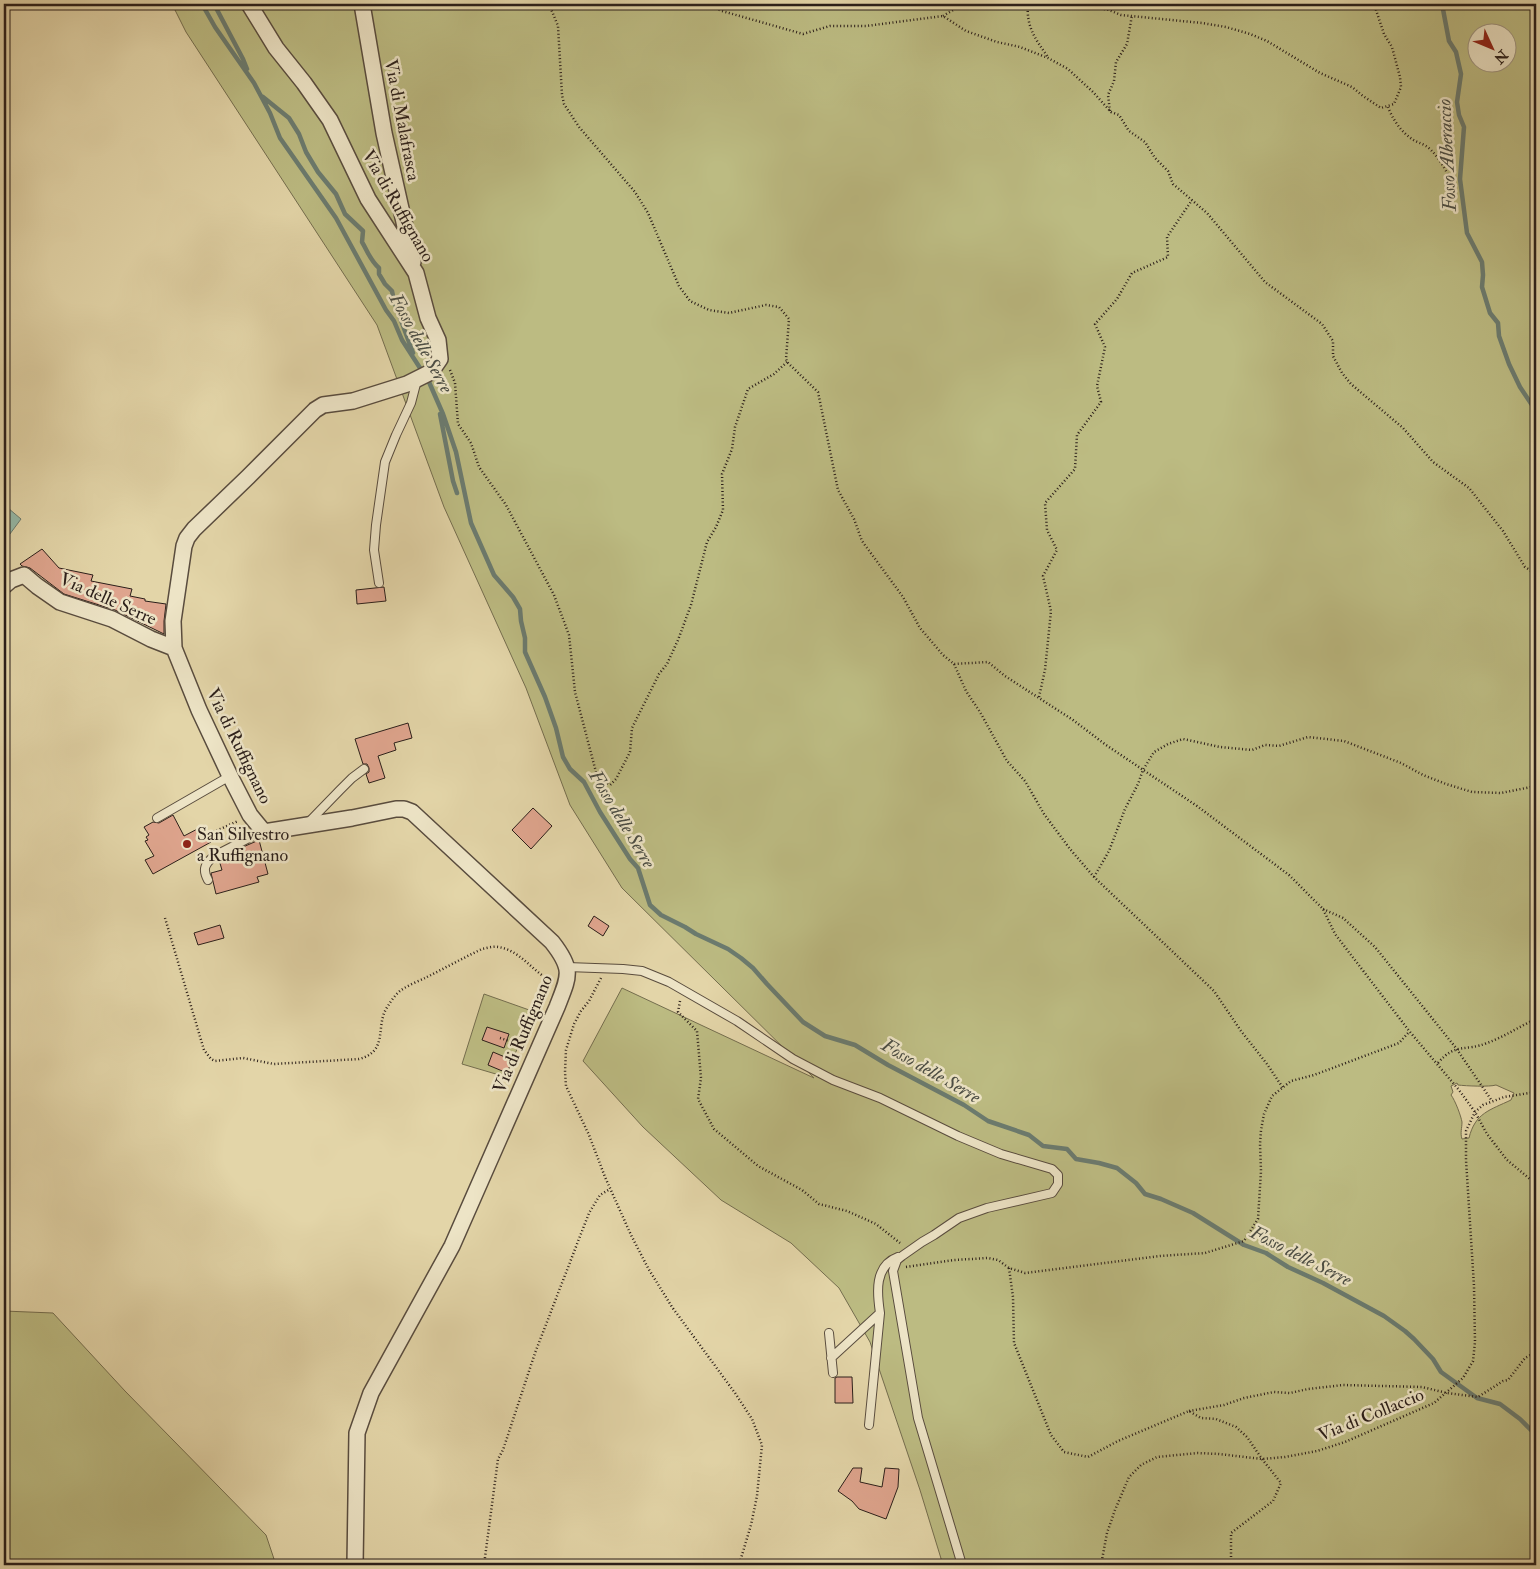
<svg xmlns="http://www.w3.org/2000/svg" width="1540" height="1569" viewBox="0 0 1540 1569" font-family="'IM FELL Double Pica',serif">
<style>
.green{fill:#bcbb82;stroke:#746d4e;fill-rule:evenodd}
.water{fill:#95b9a7;stroke:#6b7b6f}
.lines{fill:none;stroke-linecap:round;stroke-linejoin:round}
.stream{stroke:#6b7b6f;stroke-width:4.5}
.building{fill:#dfa58e;stroke:#2b1f1a}
.service-casing{stroke:#594c3e;stroke-width:10}
.minor-casing{stroke:#594c3e;stroke-width:18}
.path{stroke:#2b1f1a;stroke-width:2.5;stroke-dasharray:1 2.5;stroke-linecap:butt}
.service{stroke:#ede4c6;stroke-width:8}
.minor{stroke:#ede4c6;stroke-width:15}
.poi-dot{fill:#8f2418;stroke:#ede4c6;stroke-width:2}
.labels{text-anchor:middle;dominant-baseline:central;stroke-width:5;stroke-linejoin:round;paint-order:stroke}
.street-label{font-size:18px;fill:#2b1f1a;stroke:#ede4c6}
.poi-label{font-size:18px;fill:#2b1f1a;stroke:#ede4c6;text-anchor:start}
.water-label{font-size:19px;font-style:italic;fill:#4b4d44;stroke:#ede4c6}
</style>
<rect width="100%" height="100%" fill="#e3d5a8"/>
<filter id="stains"><feTurbulence type="fractalNoise" baseFrequency=".004" numOctaves="4"/><feColorMatrix values="0 0 0 0 .2 0 0 0 0 .09 0 0 0 0 .02 0 0 0 .5 -.17"/></filter>
<radialGradient id="worn" r=".72"><stop offset=".6" stop-color="#630" stop-opacity="0"/><stop offset="1" stop-color="#630" stop-opacity=".3"/></radialGradient>
<path class="green" d="M172,4h1364v1561h-593l-23,-75 -50,-148 -31,-54 -48,-45 -70,-43 -78,-73 -60,-66 39,-73 192,90 -192,-190 -52,-83 -44,-117 -82,-181 -67,-182 -191,-293zM1478,32h30v30h-30zM1457,1083l1,2c8,1 32,2 38,0l18,8 -3,7c-21,10 -36,13 -42,38l-7,1c-2,-6 0,-11 0,-17 -1,-6 -7,-22 -11,-27l2,-3 -2,-6z
M484,994l48,17 -26,66 -44,-13z
M4,1311l49,2 72,78 141,144 10,30h-272z"/>
<path class="water" d="M8,508l13,11 -17,23v-29z"/>
<g class="lines">
<path class="stream" d="M202,4l13,23 39,56 16,30 10,25 56,80 50,92 8,11 8,19 27,42 14,32 13,38 15,71 23,52 19,22 7,12 1,12 4,17v14l20,45 11,31 7,29 7,12 14,13 16,30 30,47 8,9 12,37 11,10 24,12 11,7 32,15 13,9 12,10 14,16 36,38 22,14 30,9 33,20 76,40 24,16 41,14 14,11 24,3 9,10 23,4 18,5 19,15 9,11 16,5 32,14 51,32 22,8 22,14 35,16 61,33 21,15 9,8 19,20 8,13 36,26 23,6 20,15 16,16
M214,4l29,55 4,10
M1442,4l7,37 7,11 5,22 -4,28 2,13 5,12 -4,52 7,54 15,29 1,13 -1,12 8,26 8,10 1,13 10,28 11,23 16,24
M263,97l26,21 10,16 7,18 12,20 18,22 9,20 18,17 -1,11c6,10 8,18 17,26v6l6,10 7,7 2,10 19,52
M440,414l13,67 4,12"/>
</g>
<path class="building" d="M42,549l17,19 34,7 -2,6 41,8 -2,7 15,3v2l21,3 -2,17v13l-49,-24 -51,-16 -34,-26 -8,-2 -2,-2z
M384,587l2,14 -29,3 -1,-14z
M408,723l4,15 -18,5 2,7 -18,6 7,22 -16,5 -3,-9 3,-2v-4l-2,-4h-4l-8,-25z
M533,808l19,18 -21,23 -19,-19z
M173,815l11,21 19,-10 8,16 -58,32 -8,-14 9,-4 -9,-15 3,-1 -2,-3 3,-2 -5,-8 9,-5 6,1z
M259,840l9,34 -11,3 2,5 -43,12 -5,-21 11,-3 -3,-10 7,-4 18,-5 -1,-4z
M594,916l15,10 -6,10 -15,-10z
M220,925l4,13 -26,7 -4,-12z
M487,1027l22,7 -5,14 -22,-8z
M493,1052l19,8 -5,13 -19,-8z
M837,1377h15l1,26h-18v-25z
M853,1468h9l-2,14 22,5 3,-19 14,1 -1,18 -12,32 -27,-10 -7,-8 -14,-10z"/>
<g class="lines">
<g class="service-casing">
<path id="service" d="M379,583l-5,-33 2,-25 9,-63 11,-27 15,-32 6,-23
M157,818l73,-42
M307,824l33,-34 12,-12 12,-9
M208,880c-6,-11 -3,-16 6,-24l37,-19 13,-5
M567,967l56,2 19,2 27,11 68,39 56,38 40,21 47,18 78,38 43,18 51,15 6,6v9l-6,9 -65,15 -28,10 -25,17 -12,7 -20,14 -5,4 -4,11 25,147 44,147
M829,1333l4,40
M831,1358l49,-45c-3,-20 -6,-47 18,-56
M869,1425l11,-112"/>
</g>
<g class="minor-casing">
<path id="minor" d="M249,4l27,44 28,35 26,37 38,79 48,74 12,45 10,22 2,19 -9,13 -24,12 -54,17 -30,4 -8,5 -67,67 -54,52 -7,9 -3,8 -11,75 1,27 25,62 31,66 20,39 14,17 88,-14 44,-9h8l8,3 140,130c22,28 17,34 5,65l-105,239 -81,147 -14,40 -2,132
M362,4l22,129 29,129
M4,586l7,-6 13,-5 13,11 23,16 52,17 39,20 23,9"/>
</g>
<path class="path" d="M549,4l9,22 4,69 2,9 15,23 56,65 13,21 31,73 11,15 19,9 20,3 37,-8 13,2 10,12 -3,40 1,3 31,30 20,98 16,29 8,22 41,56 17,31 23,27 11,9 34,-2 17,14 68,44 33,25 91,61 92,69 34,34 12,25 75,98 49,58 16,22 12,22 20,26 29,24
M706,4l16,7 81,23 27,-8h36l77,-10 23,15 31,11 23,5 28,11 20,11 25,23 18,20 8,3 10,16 16,11 10,16 13,13 5,13 34,29 58,69 57,42 11,17v15l9,17 9,11 52,44 30,34 36,26 34,43 22,36 11,7
M1028,4c-2,22 7,35 20,53
M1080,4l29,6 12,5 81,8 24,4 24,7 17,7 53,32 32,14 11,9 18,12 13,-4 7,-17 -1,-10 -8,-30 -8,-13 -10,-30
M943,16l20,-12
M1388,107c4,11 13,25 24,32 4,3 9,4 14,7 8,5 18,20 22,29
M1110,111l-2,-16 6,-14 2,-19 11,-18 5,-29
M450,370l5,13 3,41 13,19 8,24 27,38 48,90 15,40 6,57 22,84 13,9 6,-6 14,-27 2,-24 27,-54 8,-10 11,-24 13,-35 16,-63 9,-15 7,-17 -1,-36 10,-25 3,-22 13,-38 26,-15 13,-12
M954,664l12,27 14,21 27,49 18,20 19,33 26,35 24,28 120,114 27,40 26,33 16,24
M1039,697l6,-27 6,-59 -8,-35 14,-26 -10,-20 -2,-27 30,-34 2,-34 24,-33 -4,-16 8,-39 -10,-23 22,-25 15,-26 36,-16 -1,-20 25,-37
M207,835l31,-14
M1094,877l15,-26 16,-42 13,-25 5,-14 11,-18 14,-8 15,-5 37,8 32,3 13,-5 14,1 29,-9 36,4 57,22 22,12 23,9 26,8 29,1 35,-7
M1323,909l20,9 32,29 81,101 36,53
M165,918l39,132 7,9 4,2 28,-3 31,6 85,-5c31,-8 15,-34 29,-53 3,-5 7,-11 12,-15 8,-6 19,-10 27,-14 18,-9 36,-19 55,-28 5,-1 11,-3 16,-2 22,3 34,24 53,34
M601,978l-12,23 -8,10 -7,13 -8,26 -1,22 1,14 23,49 16,42 26,58 17,33 24,39 63,86 17,26 10,26 -5,51 -6,29 -12,40
M680,1001l-2,11 19,19 4,47 -3,21 16,30 44,37 44,24 17,14 28,7 29,13 24,19
M500,1038l25,8
M1438,1063c18,-21 27,-11 49,-20 17,-6 33,-17 49,-24
M906,1267l48,-7 34,-2 10,2 11,8 16,5 135,-17 45,-3 39,-12 14,-22 3,-48 -1,-27 1,-14 3,-16 8,-18 19,-15 23,-6 85,-32 10,-11
M1009,1268l4,29 1,46 37,92 13,17 24,5 30,-16 71,-30 12,7 15,1 20,8 11,10 15,22 19,24 -8,18 -42,32v32
M1189,1411l35,-6 20,-7 30,-6 16,1 18,-4 35,-4 79,2 25,6 31,4 25,-16 5,-1 17,-22 11,-6
M484,1565l14,-106 5,-9 32,-97 54,-140 11,-18 10,-6
M1101,1565l6,-32 8,-23 14,-33 12,-12 16,-8 41,-4 21,1 43,5 23,-2 32,-6 28,-9 89,-39 29,-25 10,-17 2,-19 -1,-56 -8,-126v-29l9,-19 8,-7 21,-8 32,-5"/>
<use href="#service" class="service"/>
<use href="#minor" class="minor"/>
</g>
<circle class="poi-dot" cx="187" cy="844" r="5"/>
<g class="labels">
<g class="street-label">
<text transform="translate(402 120) rotate(79)">Via di Malafrasca</text>
<text transform="translate(398 206) rotate(60)">Via di Ruffignano</text>
<text transform="translate(108 599) rotate(24)">Via delle Serre</text>
<text transform="translate(239 746) rotate(64)">Via di Ruffignano</text>
<text transform="translate(523 1034) rotate(-67)">Via di Ruffignano</text>
<text transform="translate(1371 1415) rotate(-22)">Via di Collaccio</text>
</g>
<g class="poi-label">
<text x="197" y="834">San Silvestro<tspan x="197" dy="21">a Ruffignano</tspan></text>
</g>
<g class="water-label">
<text transform="translate(1447 155) rotate(-93)">Fosso Alberaccio</text>
<text transform="translate(421 343) rotate(61)">Fosso delle Serre</text>
<text transform="translate(622 819) rotate(59)">Fosso delle Serre</text>
<text transform="translate(931 1071) rotate(30)">Fosso delle Serre</text>
<text transform="translate(1301 1256) rotate(27)">Fosso delle Serre</text>
</g>
</g>
<rect width="1540" height="1569" fill="none" stroke="#e3d5a8" stroke-width="20"/>
<rect x="5" y="5" width="1530" height="1559" fill="none" stroke="#2b1f1a" stroke-width="2.5"/>
<rect x="10" y="10" width="1520" height="1549" fill="none" stroke="#2b1f1a"/>
<g transform="translate(1492 48) rotate(134)"><circle r="24" fill="#ede4c6" stroke="#9f9581"/>
<path d="M0-4L9 19L0 12L-9 19Z" fill="#8f2418"/>
<text y="-8" font-size="14" font-weight="bold" text-anchor="middle" fill="#2b1f1a">N</text>
</g>
<rect width="100%" height="100%" filter="url(#stains)"/>
<rect width="100%" height="100%" fill="url(#worn)"/>
</svg>
